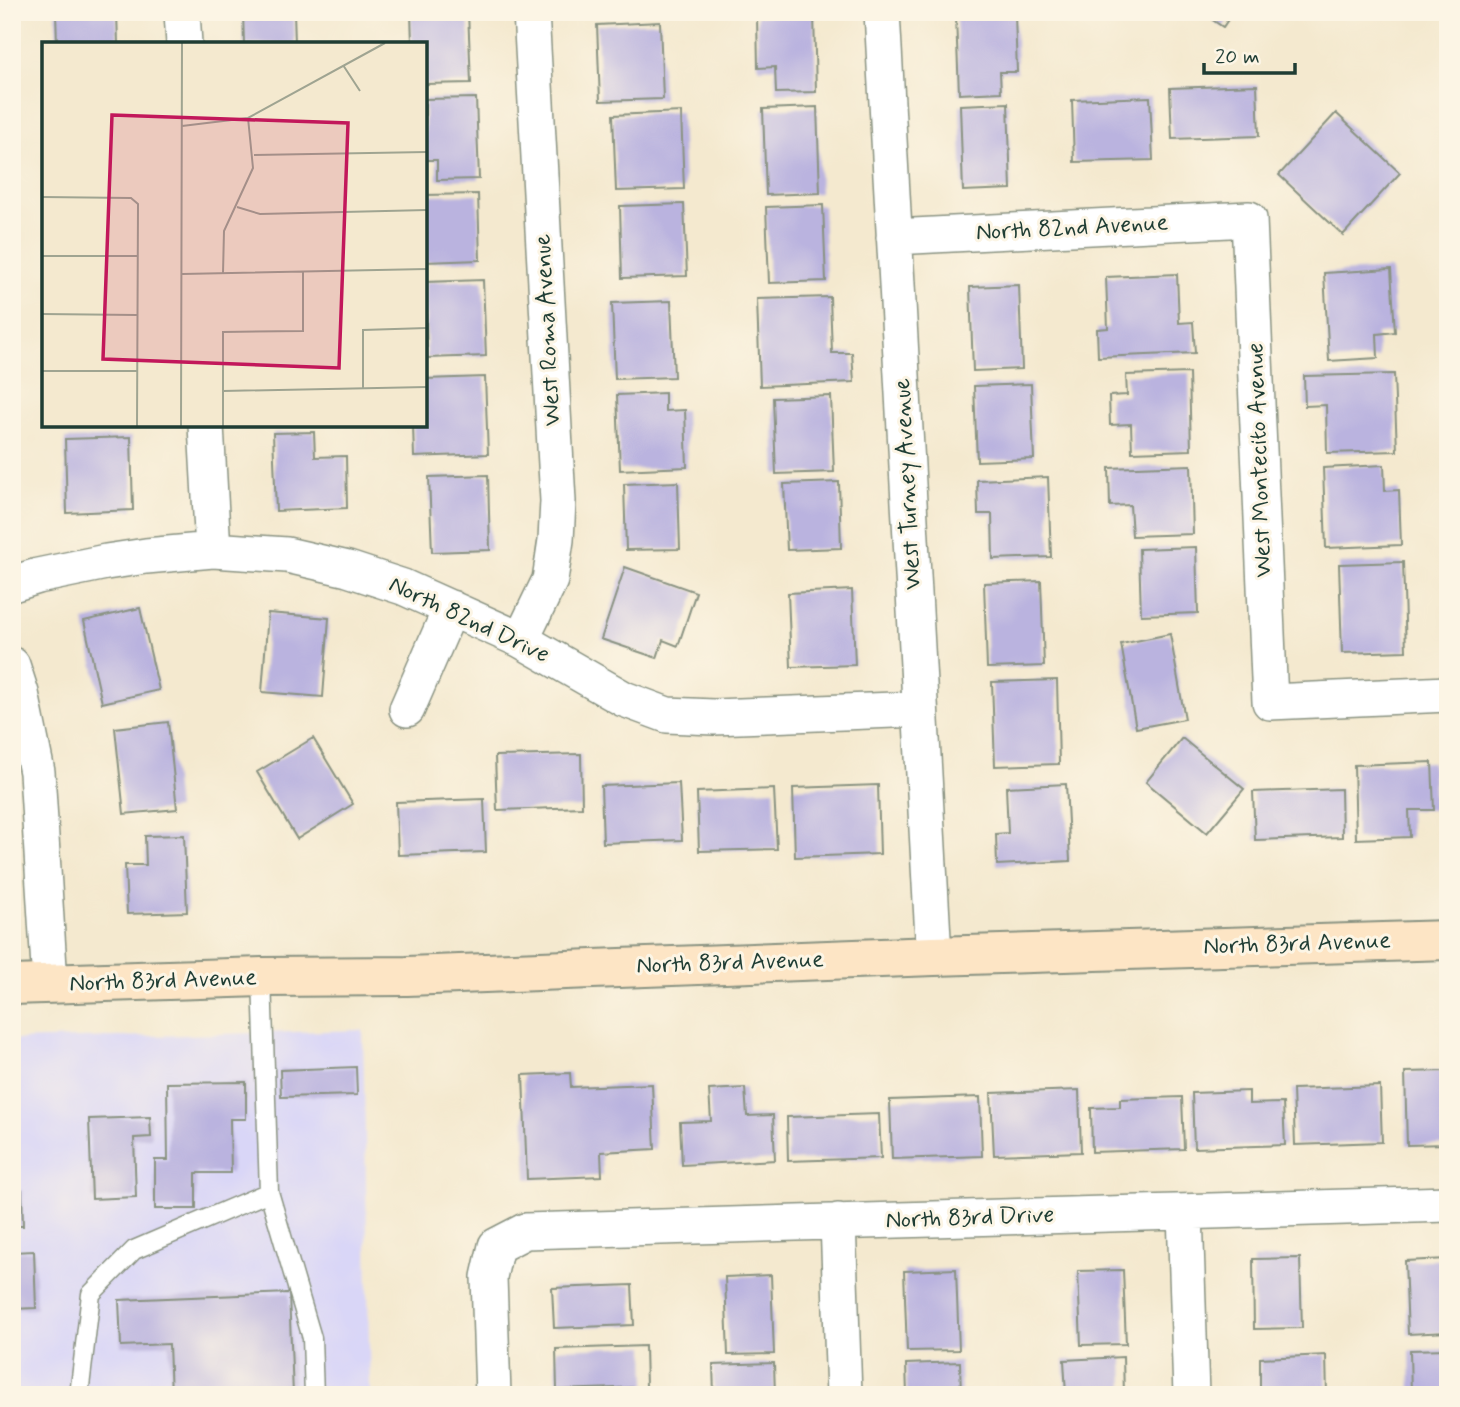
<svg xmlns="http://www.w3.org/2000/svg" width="1460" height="1407" viewBox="0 0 1460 1407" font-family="Mynerve,sans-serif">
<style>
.built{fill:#d9d6f7}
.building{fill:#bab3df}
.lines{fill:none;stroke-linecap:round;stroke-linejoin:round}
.lane-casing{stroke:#8a9382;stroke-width:21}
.street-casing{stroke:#8a9382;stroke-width:38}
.secondary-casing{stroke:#8a9382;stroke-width:42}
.lane{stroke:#fff;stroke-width:18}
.street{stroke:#fff;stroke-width:35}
.secondary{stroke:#fde5c5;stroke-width:38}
.labels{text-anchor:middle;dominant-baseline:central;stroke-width:6;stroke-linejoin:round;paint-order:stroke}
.street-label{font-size:24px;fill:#1f3d34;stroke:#fcf5e5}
.inset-road{fill:none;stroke:#9fa491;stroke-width:2}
.view{fill:#c2185b;fill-opacity:0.15;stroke:#c2185b;stroke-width:3.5}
.inset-edge{fill:none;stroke:#1f3d34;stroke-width:3.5}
</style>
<rect width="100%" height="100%" fill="#fcf5e5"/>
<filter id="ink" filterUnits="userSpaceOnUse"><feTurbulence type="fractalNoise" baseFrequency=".0143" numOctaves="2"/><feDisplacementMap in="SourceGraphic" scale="14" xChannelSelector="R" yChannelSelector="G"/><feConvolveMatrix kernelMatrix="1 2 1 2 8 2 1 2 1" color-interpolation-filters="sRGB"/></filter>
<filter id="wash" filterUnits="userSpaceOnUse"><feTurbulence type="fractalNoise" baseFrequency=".00686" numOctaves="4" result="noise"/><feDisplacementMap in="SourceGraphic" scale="28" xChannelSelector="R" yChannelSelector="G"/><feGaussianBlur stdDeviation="1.57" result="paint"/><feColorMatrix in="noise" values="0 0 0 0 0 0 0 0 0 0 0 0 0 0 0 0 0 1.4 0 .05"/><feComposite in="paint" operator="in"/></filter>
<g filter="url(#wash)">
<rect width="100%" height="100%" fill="#f4e9cf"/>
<path class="built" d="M363,1030l7,365h-358v-355z"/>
<g id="blocks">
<path class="building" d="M56,12h61l1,32h-61z
M243,12h51l1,31 -51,1z
M411,12h57l3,71 -46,1v-40h-13z
M1201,12h32l-10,15z
M814,14l2,78 -40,1 -1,-26 -17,1 -1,-52z
M1015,15l2,57h-17l1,20 -42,2 -3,-77z
M660,22l3,77 -63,2 -3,-76z
M1257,85l2,51 -87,3 -2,-51z
M1150,97l3,63 -79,2 -2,-62z
M476,98l3,81 -42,1v-20h-12v-61z
M1008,103l3,86 -48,2 -3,-86z
M817,107l3,86 -54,2 -3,-86z
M681,112l3,77 -68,2 -3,-76z
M1336,113l64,60 -57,62 -64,-60z
M478,194l2,66 -55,2v-67z
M684,204l3,72 -65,2 -2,-72z
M823,205l3,76 -57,2 -3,-76z
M1391,269l4,63 -18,2 1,24 -49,3 -5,-88z
M1177,274l2,49 14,-1 2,31 -97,4 -1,-28 11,-1 -2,-51z
M483,280l3,76 -59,2 -2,-76z
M1019,285l3,84 -49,2 -3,-84z
M830,297l2,56h20l2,29 -94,4 -3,-87z
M671,301l3,76 -59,2 -3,-76z
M1189,373l2,77 -59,2 -1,-28 -21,1 -1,-29 18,-1 -1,-20z
M1394,374l3,77 -70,2 -1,-48 -21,1 -1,-30z
M485,377l3,77 -74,3 -1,-32h12v-46z
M1031,384l3,75 -57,2 -3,-75z
M665,393v18l20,-1 2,57 -67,3 -3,-75z
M831,396l3,76 -58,2 -3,-76z
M314,432l1,25 31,-1 1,52 -71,3 -3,-78z
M131,437l2,73 -66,3 -2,-74z
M1191,465l2,69 -61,2 -2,-31 -20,1 -1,-38z
M1384,465l1,26 14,-1 2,55 -75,3 -3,-80z
M488,475l2,75 -58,2 -3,-75z
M1048,477l3,80 -58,2 -1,-45h-14l-1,-34z
M678,482l2,67 -54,1 -2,-66z
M839,482l2,66 -54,2 -3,-66z
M1196,547l2,66 -57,2 -2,-66z
M1403,562l3,89 -64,2 -3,-89z
M625,567l71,25 -18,54 -15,-6 -6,18 -56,-19z
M1041,581l3,85 -57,2 -3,-85z
M852,590l3,75 -64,2 -3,-74z
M140,608l19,82 -57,13 -18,-82z
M268,613l61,5 -6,79 -61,-5z
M1170,634l15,85 -49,9 -15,-84z
M1057,680l2,84 -64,2 -3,-84z
M168,722l9,87 -53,5 -9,-86z
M313,738l40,66 -56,35 -40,-67z
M1182,738l62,51 -37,44 -61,-51z
M581,754l1,53 -85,3 -2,-54z
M1432,762l2,48h-25l1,27 -54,2 -2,-74z
M679,783l3,57 -79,3 -2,-57z
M1066,784l4,77 -73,4 -1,-31 12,-1 -2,-46z
M878,785l2,69 -85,3 -2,-69z
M774,789l3,60 -78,2 -2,-59z
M1341,789l1,48 -87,3 -2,-48z
M484,799l2,53 -88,3 -2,-53z
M184,835l3,77 -60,2 -2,-49h21l-1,-29z
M356,1067l1,28 -76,2 -1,-27z
M1448,1071v73l-41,1 -2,-73z
M570,1073l1,14 81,-3 3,65 -54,3 1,24 -75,3 -4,-104z
M246,1082v37h-16l1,54h-35v36h-41v-49h13l-1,-77z
M1380,1086l2,56 -87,3 -2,-56z
M745,1088l2,28 26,-1 2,45 -93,5 -2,-43 31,-1 -2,-31z
M1079,1090l2,62 -87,3 -3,-62z
M1249,1091v13l34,-1 2,42 -91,3 -2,-55z
M980,1097l2,59 -90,3 -2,-59z
M1182,1097l2,52 -92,3 -1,-44 29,-1v-8z
M879,1114l2,44 -93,3 -1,-44z
M150,1117l1,20 -17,1 2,59 -44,2 -3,-80z
M12,1190h10l1,36h-11z
M34,1251l2,57 -24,1v-57z
M1300,1258l2,70 -48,1 -1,-70z
M1448,1259v73l-40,2 -3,-73z
M956,1269l3,81 -52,1 -3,-80z
M1123,1270l3,74 -45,1 -3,-74z
M771,1275l3,79 -46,1 -3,-78z
M632,1285l2,40 -80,3 -2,-40z
M289,1293l4,102h-122l-2,-51 -48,2 -2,-46z
M645,1346l1,41 -89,3 -1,-41z
M1448,1349v46h-37l-1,-45z
M1326,1355l1,40h-67v-37z
M1123,1357l1,38h-58l-2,-35z
M960,1362l1,33h-54l-1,-31z
M774,1363l1,32h-61l-1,-30z"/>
</g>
</g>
<g filter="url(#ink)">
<use href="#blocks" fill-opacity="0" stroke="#8a9382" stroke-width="2"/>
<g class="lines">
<g class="lane-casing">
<path id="lane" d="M262,977l7,215 43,146 2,57
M79,1395l12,-101 43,-44 135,-58"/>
</g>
<g class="street-casing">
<path id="street" d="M182,12l2,32
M882,12l52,944
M894,237l355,-18 21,483 178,-8
M206,425l7,125
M12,584l26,-8 68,-14 40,-6 67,-6 74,5 61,14 55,18 118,53 103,59 43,16 47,2 206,-8
M521,640l29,-60 6,-40 2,-39 -27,-489
M12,665l9,28 16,79 13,212
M407,709l44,-101
M1185,1212l6,183
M838,1221l6,174
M493,1395l-4,-118 7,-31 29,-15 923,-27"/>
</g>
<g class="secondary-casing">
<path id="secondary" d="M12,985l250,-8 145,-1 527,-20 514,-16"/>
</g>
<use href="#lane" class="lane"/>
<use href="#street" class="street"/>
<use href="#secondary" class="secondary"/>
</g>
</g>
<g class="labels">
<g class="street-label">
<text transform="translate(1072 228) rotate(-3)">North 82nd Avenue</text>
<text transform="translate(548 330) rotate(-93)">West Roma Avenue</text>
<text transform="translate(1260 460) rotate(-92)">West Montecito Avenue</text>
<text transform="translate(908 484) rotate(-93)">West Turney Avenue</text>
<text transform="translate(469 620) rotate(25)">North 82nd Drive</text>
<text transform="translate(1297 944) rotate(-2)">North 83rd Avenue</text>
<text transform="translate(730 963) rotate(-2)">North 83rd Avenue</text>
<text transform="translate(163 981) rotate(-2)">North 83rd Avenue</text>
<text transform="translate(970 1218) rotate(-2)">North 83rd Drive</text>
</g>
</g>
<g transform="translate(42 42)">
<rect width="385" height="385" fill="#f4e9cf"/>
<path class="inset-road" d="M301,23l17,26M0,52v-51M140,84l66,-8 137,-75M212,113l173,-3M0,155l89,1 7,6 -1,222M195,165l23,7 167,-4M0,214h96M181,231l1,-42 29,-63 -5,-50M140,232l245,-5M0,272l95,1M0,329h95M321,347v-59l64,-2M181,349l204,-4M139,384l1,-383M181,384v-94l80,-1v-60"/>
<path class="view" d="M70,73l236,8 -9,245 -236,-9z"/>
<rect width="385" height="385" class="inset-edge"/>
</g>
<rect width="1460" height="1407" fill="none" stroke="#fcf5e5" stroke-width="42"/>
<path d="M1204 63v10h91v-10" fill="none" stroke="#1f3d34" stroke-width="3.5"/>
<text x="1215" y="63" font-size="21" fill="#1f3d34" stroke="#fcf5e5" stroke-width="5" paint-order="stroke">20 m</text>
</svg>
